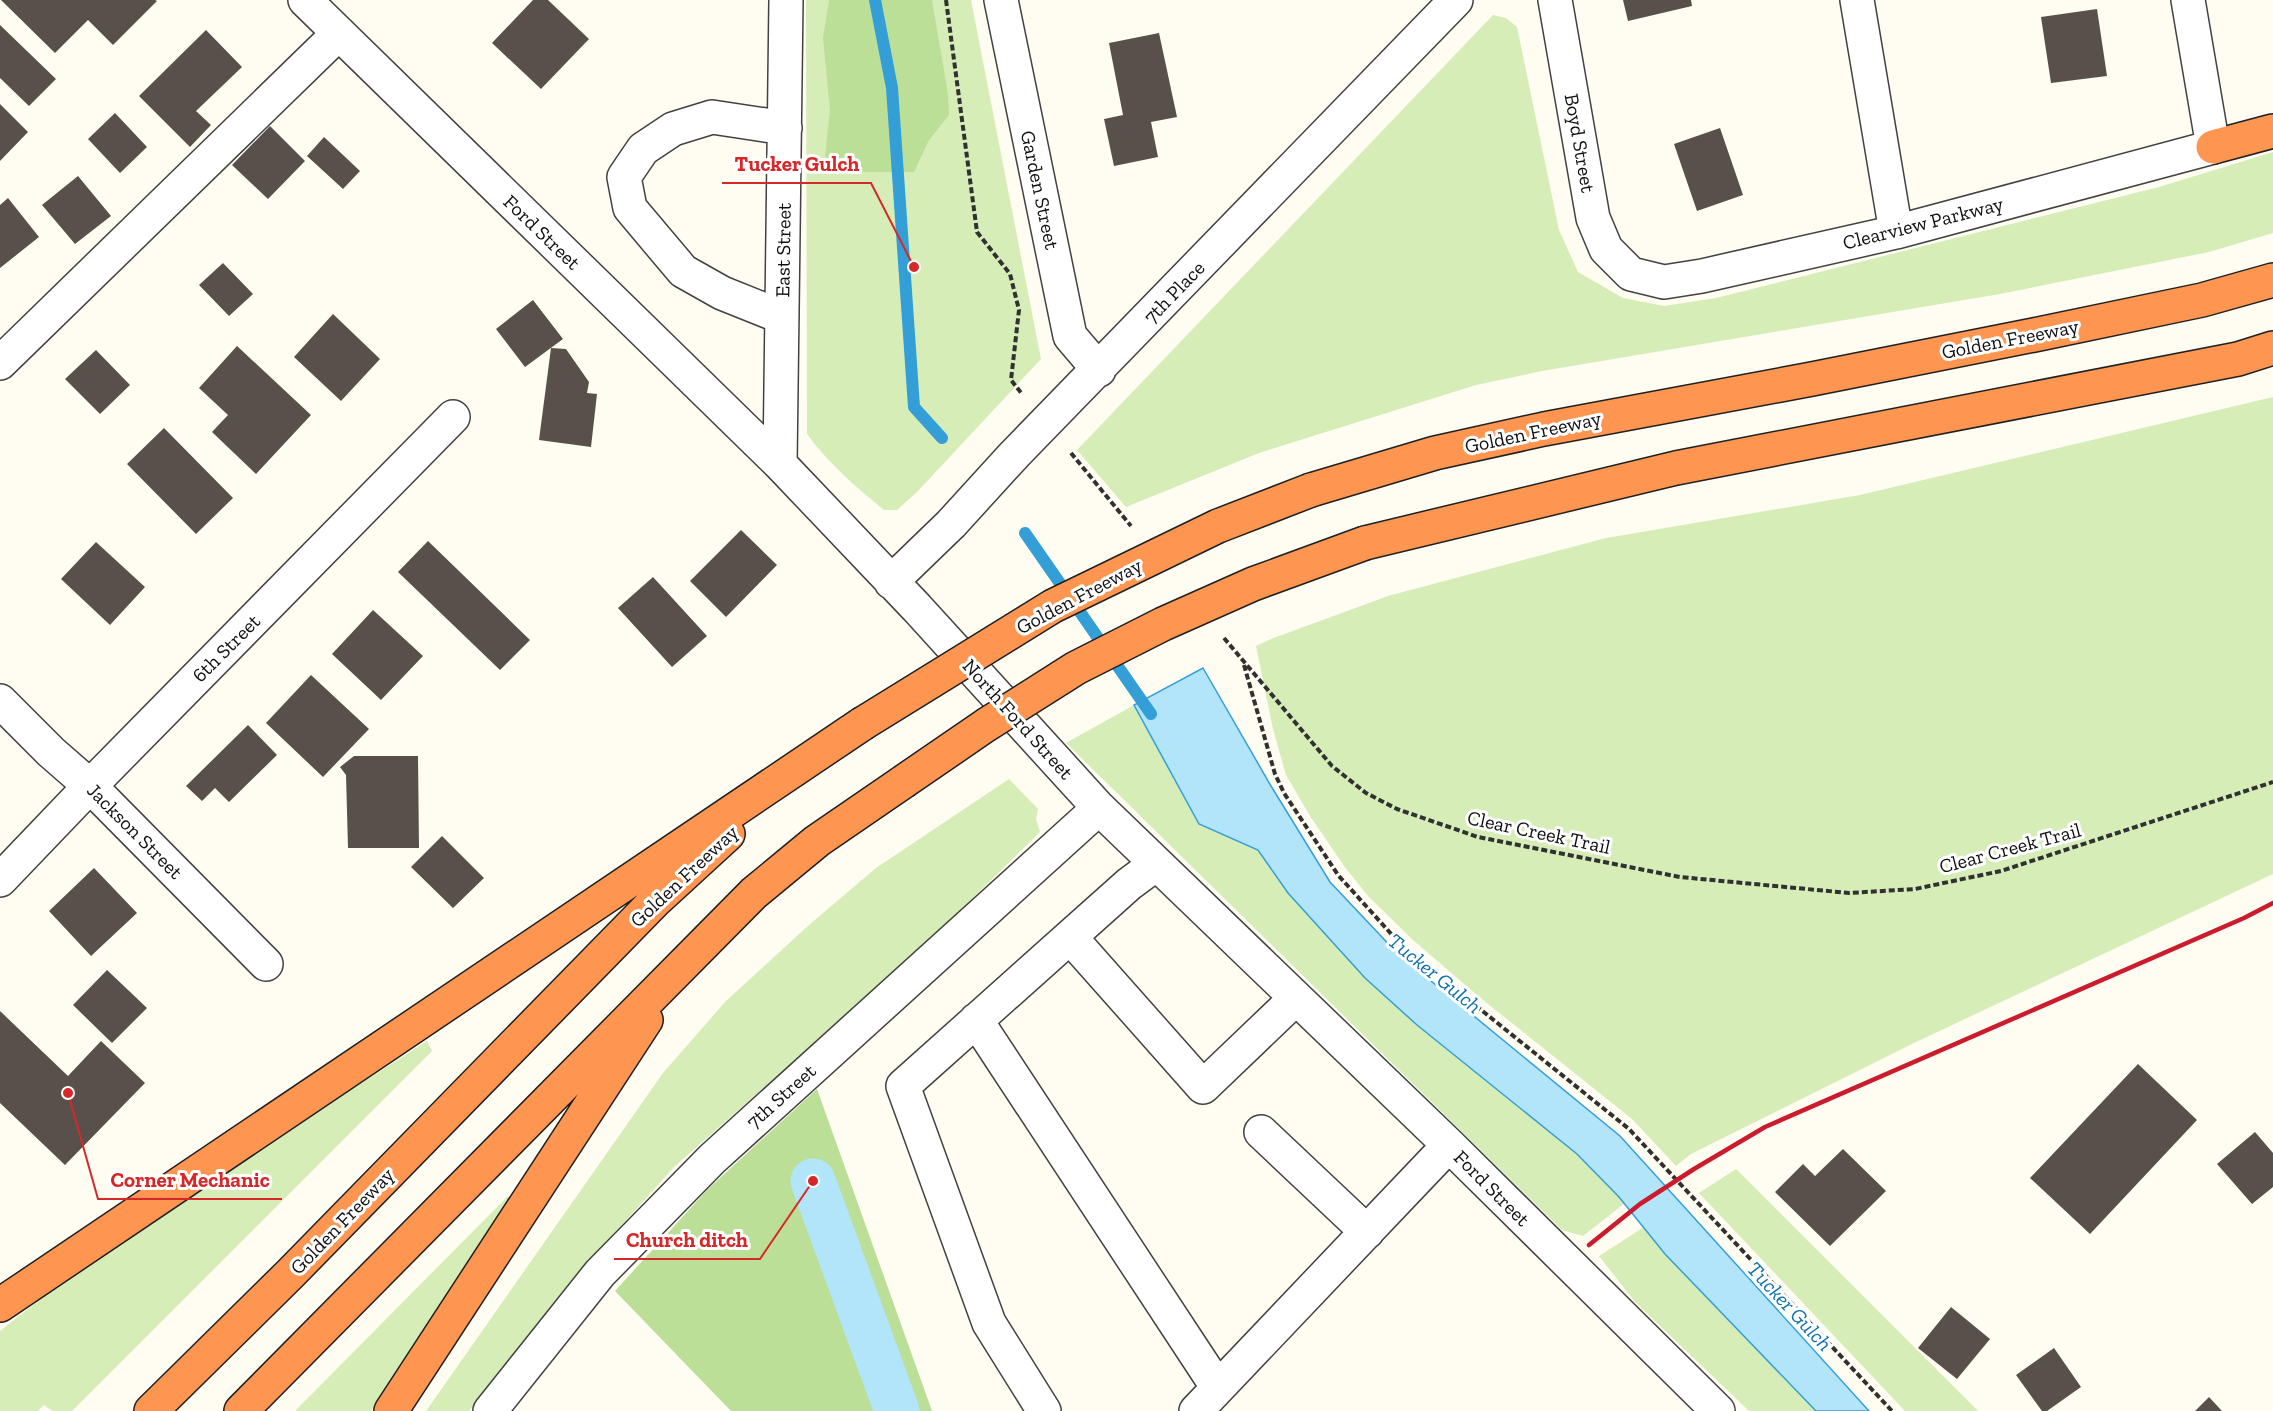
<svg xmlns="http://www.w3.org/2000/svg" width="2273" height="1411" viewBox="0 0 2273 1411" font-family="'Zilla Slab',serif">
<style>
.green{fill:#d6edb8}
.forest{fill:#bbdf96}
.water{fill:#b2e4fa;stroke:#349fd7;stroke-width:1.5}
.lines{fill:none;stroke-linecap:round;stroke-linejoin:round}
.stream{stroke:#349fd7;stroke-width:12}
.canal{stroke:#b2e4fa;stroke-width:45}
.building{fill:#59504b}
.minor-casing{stroke:#424242;stroke-width:36}
.highway-casing{stroke:#202020;stroke-width:36}
.path{stroke:#313131;stroke-width:4;stroke-dasharray:6 3;stroke-linecap:butt}
.minor{stroke:#fff;stroke-width:33}
.highway{stroke:#fe9651;stroke-width:33}
.rail{stroke:#cb1c2e;stroke-width:4.5}
.highway-bridge-casing{stroke:#202020;stroke-width:36;stroke-linecap:butt}
.highway-bridge{stroke:#fe9651;stroke-width:33}
.labels{text-anchor:middle;dominant-baseline:central;stroke-width:6;stroke-linejoin:round;paint-order:stroke}
.street-label{font-size:20px;fill:#0f0f0f;stroke:#fff}
.water-label{font-size:21px;font-style:italic;fill:#0e70ac;stroke:#fff}
.leader{fill:none;stroke:#d62828;stroke-width:2}
.callout-dot{fill:#d62828;stroke:#fff;stroke-width:2}
.callout-label{font-size:21px;text-anchor:middle;font-weight:bold;fill:#d62828;stroke:#fff;stroke-width:6;stroke-linejoin:round;paint-order:stroke}
</style>
<rect width="100%" height="100%" fill="#fffcf2"/>
<path class="green" d="M806,0h165l70,359 -124,133 -20,18h-13c-27,-22 -56,-47 -77,-76z
M1493,15l13,3 11,9 42,203 19,42 45,26 41,8 52,-8 443,-111 114,-35v81l-64,19 -209,42 -458,77 -66,14 -217,68 -133,54 -49,-57z
M2273,397v477l-359,169 -223,111 -15,12 -44,-47 -154,-123 -65,-56 -45,-44 -24,-30 -34,-50 -24,-41 -13,-46 -17,-83 15,-7 117,-43 218,-58 254,-43z
M1134,705l65,119 59,26 30,43 77,85 52,47 160,129 48,49 -42,33 -21,-6 -496,-487z
M1009,779l29,30 -2,10 4,13 -111,109 -255,226 -64,71 -141,173h-43l237,-338 63,-72 83,-76 67,-57z
M427,1041l5,10 -360,360h-20l-8,-6 -6,6h-38v-80l146,-115 208,-128z
M1736,1169l242,242h-73l-206,-218z
M508,1196l4,5 -141,210h-76z
M1644,1227l21,27 151,157h-67l-114,-109 -36,-46z"/>
<path class="forest" d="M829,0h103l16,94 1,21 -20,25 -15,32h-74l-15,-16 5,-46 -7,-72z
M817,1089l115,322h-201l-116,-120 93,-102z"/>
<path class="water" d="M1203,668l68,118 59,96 67,71 223,183 249,275h-53l-151,-157 -46,-57 -42,-43 -160,-129 -52,-47 -77,-85 -30,-43 -59,-26 -65,-119z"/>
<g class="lines">
<path class="stream" d="M875,0l17,88 22,319 28,31
M1025,533l126,181"/>
<path class="canal" d="M813,1181l84,230"/>
</g>
<path class="building" d="M1,0h154l2,1 -44,44 -25,-25 -33,33z
M533,0h15l41,39 -48,50 -49,-46z
M1623,0h68l1,6 -64,15z
M2097,9l10,67 -56,7 -10,-66z
M0,25l56,54 -27,27 -29,-28z
M206,30l36,37 -46,44 15,14 -21,22 -51,-51z
M1159,33l18,84 -26,5 7,35 -44,9 -10,-47 19,-4 -14,-72z
M0,104l28,28 -28,29z
M115,113l32,34 -27,26 -32,-34z
M270,126l35,35 -37,38 -36,-34z
M1720,128l23,67 -46,16 -23,-67z
M324,137l36,34 -17,18 -36,-33z
M78,176l33,40 -36,28 -33,-39z
M8,198l31,39 -39,31v-63z
M223,263l30,31 -24,22 -30,-31z
M533,300l30,39 -38,28 -29,-38z
M333,314l47,45 -39,42 -47,-44z
M237,346l74,69 -55,59 -44,-42 16,-17 -29,-27z
M551,348l15,1 23,33 -2,11 10,1 -6,53 -52,-7z
M96,350l34,35 -30,29 -35,-35z
M164,428l69,70 -37,36 -69,-70z
M741,530l36,35 -51,52 -36,-36z
M428,541l102,99 -30,30 -102,-98z
M96,542l49,45 -35,38 -49,-46z
M653,577l54,59 -35,31 -54,-59z
M373,610l50,46 -42,44 -49,-46z
M311,675l58,54 -46,48 -57,-54z
M248,725l29,30 -48,47 -14,-14 -13,13 -16,-15z
M354,756h64l1,92h-71l-2,-73 -6,-8z
M442,836l42,42 -31,30 -42,-41z
M94,868l43,45 -46,43 -42,-45z
M107,970l40,38 -35,35 -39,-38z
M0,1011l68,65 33,-35 44,42 -80,82 -65,-62z
M2138,1064l59,56 -107,114 -60,-56z
M2255,1132l18,21v34l-21,17 -35,-40z
M1843,1149l43,42 -56,55 -55,-54 28,-28 12,12z
M1951,1307l39,32 -33,40 -39,-31z
M2054,1348l27,39 -34,24h-5l-26,-36z
M2209,1397l13,14h-27z"/>
<g class="lines">
<g class="minor-casing">
<path id="minor" d="M305,0l475,464 137,144 182,200 350,337 269,266
M1001,0l69,336 29,34
M1555,0l38,218 13,31 25,25 33,8 38,-6 194,-44 317,-85 -25,-147
M1857,0l39,232
M782,317l-60,-24 -39,-22 -53,-63 -6,-31 19,-28 30,-20 39,-12 73,11
M0,363l339,-330
M780,464l6,-464
M891,582l60,-58 63,-69 442,-455
M0,701l51,51 39,34 176,178
M0,880l90,-94 363,-369
M1070,937l133,150 93,-89
M976,1020l242,368
M1261,1132l106,100
M490,1411l110,-138 112,-114 387,-351
M1044,1411l-55,-88 -86,-237 226,-202 27,-20
M1196,1411l253,-266"/>
</g>
<g class="highway-casing">
<path id="highway" d="M2213,147l60,-16
M1311,490l124,-37 109,-24 268,-50 222,-44 168,-35 71,-20
M1365,543l311,-75 562,-109 35,-11
M0,1305l862,-581
M151,1411l139,-137 366,-374 72,-66
M241,1411l513,-518 63,-52 86,-59
M391,1411l255,-391"/>
</g>
<path class="path" d="M946,0l31,232 33,42 9,36 -8,70 11,14
M1071,453l60,73
M1224,638l108,128 34,27 31,16 81,28 202,40 169,16 66,-4 86,-18 272,-89
M1244,665l31,109 9,19 54,82 65,72 226,182 263,282"/>
<use href="#minor" class="minor"/>
<use href="#highway" class="highway"/>
<path class="rail" d="M1589,1245l51,-41 54,-35 71,-42 479,-209 29,-15"/>
<g class="highway-bridge-casing">
<path id="highway-bridge" d="M862,724l191,-118 165,-80 93,-36
M903,782l83,-57 90,-57 87,-44 90,-40 112,-41"/>
</g>
<use href="#highway-bridge" class="highway-bridge"/>
</g>
<g class="labels">
<g class="street-label">
<text transform="translate(1580 143) rotate(80)">Boyd Street</text>
<text transform="translate(1040 190) rotate(78)">Garden Street</text>
<text transform="translate(1923 223) rotate(-14)">Clearview Parkway</text>
<text transform="translate(542 232) rotate(44)">Ford Street</text>
<text transform="translate(783 250) rotate(-89)">East Street</text>
<text transform="translate(1174 292) rotate(-46)">7th Place</text>
<text transform="translate(2010 339) rotate(-11)">Golden Freeway</text>
<text transform="translate(1533 432) rotate(-12)">Golden Freeway</text>
<text transform="translate(1079 596) rotate(-28)">Golden Freeway</text>
<text transform="translate(226 648) rotate(-45)">6th Street</text>
<text transform="translate(1018 719) rotate(48)">North Ford Street</text>
<text transform="translate(135 831) rotate(45)">Jackson Street</text>
<text transform="translate(1539 832) rotate(12)">Clear Creek Trail</text>
<text transform="translate(2010 848) rotate(-15)">Clear Creek Trail</text>
<text transform="translate(684 876) rotate(-43)">Golden Freeway</text>
<text transform="translate(781 1096) rotate(-42)">7th Street</text>
<text transform="translate(1492 1188) rotate(45)">Ford Street</text>
<text transform="translate(342 1221) rotate(-46)">Golden Freeway</text>
</g>
<g class="water-label">
<text transform="translate(1435 973) rotate(39)">Tucker Gulch</text>
<text transform="translate(1790 1306) rotate(47)">Tucker Gulch</text>
</g>
</g>
<path class="leader" d="M914 267L871 183H722M68 1093L98 1199H282M813 1181L760 1259H614"/>
<g class="callout-dot">
<circle cx="914" cy="267" r="6"/>
<circle cx="68" cy="1093" r="6"/>
<circle cx="813" cy="1181" r="6"/>
</g>
<g class="callout-label">
<text x="797" y="171">Tucker Gulch</text>
<text x="190" y="1187">Corner Mechanic</text>
<text x="687" y="1247">Church ditch</text>
</g>
</svg>
